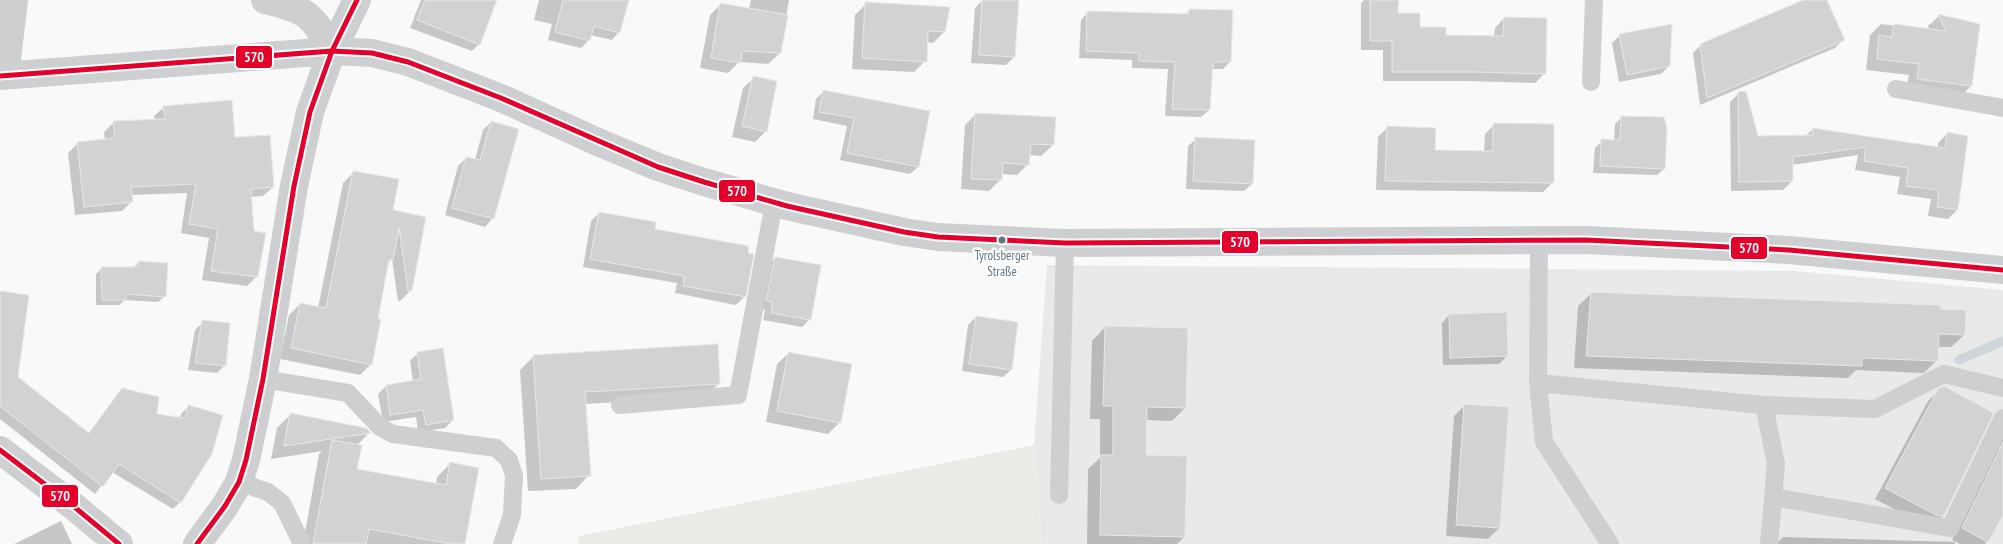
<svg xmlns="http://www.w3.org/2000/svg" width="2003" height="544" viewBox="0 0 2003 544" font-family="'PT Sans Narrow',sans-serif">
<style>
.built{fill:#e8e9e9}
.green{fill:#e8ebe6}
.shadow{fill:#0003}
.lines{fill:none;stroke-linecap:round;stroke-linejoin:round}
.stream{stroke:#ced6d9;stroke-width:9}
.building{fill:#d0d2d3;stroke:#e8e8e8}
.lane{stroke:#cecfd0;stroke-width:18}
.street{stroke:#cecfd0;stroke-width:28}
.bus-1-casing{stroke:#fff;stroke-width:9}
.bus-1{stroke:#e4002b;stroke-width:5}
.bus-dot{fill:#657683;stroke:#fff;stroke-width:2}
.labels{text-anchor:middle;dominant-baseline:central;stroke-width:5;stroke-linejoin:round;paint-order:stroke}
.bus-label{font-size:13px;fill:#657683;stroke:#fff}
.line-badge{stroke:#fff;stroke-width:2}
.badge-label{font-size:14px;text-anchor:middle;font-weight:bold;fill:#fff}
</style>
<rect width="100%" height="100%" fill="#f9f9f9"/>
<path class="built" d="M1047,265l748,6 208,19v254h-961l-8,-99z"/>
<path class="green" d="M1034,445l8,99h-464l1,-8z"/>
<path class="shadow" d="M421,0h75l-17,44 -7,7 -62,-23z
M539,0h89l-9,32 -7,8 -22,-5 -1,5 -8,8 -33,-8 4,-16 -18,-4z
M751,0h38l-9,53 -12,11 -29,-2 -11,11 -28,-5 10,-53 11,-11 28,5z
M983,0l31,57 -8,8 -35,-2 4,-55z
M1364,0h33v14l22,14 25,8 50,1 1,-9 9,-10 41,55 -10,10 -69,-2h-83v-31h-22v-47z
M866,4l78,28 -11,11 -7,-1 -1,19 -11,11 -62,-3 3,-54z
M1189,11l41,51 -7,7h-12l-2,41 -8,7 -36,-1 3,-47 -36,-1v-8l-53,-2 2,-38 7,-8 97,3z
M1939,16l39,9 -7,61 -11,11 -54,-7 3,-15 -43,-5 4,-35 11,-11 48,6 -1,-4z
M1620,35l49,31 -8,8 -42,8 -7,-39z
M1843,40l-8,8 -135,57 -7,-52 8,-8z
M754,78l12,53 -11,11 -23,-5 11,-49z
M824,91l104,21 -10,55 -8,7 -70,-14 7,-34 -34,-7 3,-20z
M1739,93l18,44 48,-1 7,-6 126,18v-5l9,-9 20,3 -10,73 -9,9 -20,-3 3,-17 -34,-5 3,-17 -45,-7 3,-15 -66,10v16l-9,9 -52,1 -1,-89z
M164,107l70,32 39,48 -10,9 -13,1 7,79 -10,10 -45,-6 7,-42 -28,-5 6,-40 -56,2 1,6 -10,10 -47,4 -7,-62 10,-10 27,-2 -1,-9 10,-10 41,-1 -1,-5z
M976,114l77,31 -12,11 -12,-1 -1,9 -11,11 -16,-1 -1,6 -11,11 -28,-2 4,-64z
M1622,117l42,52 -7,6 -64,-2 2,-25 7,-7h12l1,-17z
M491,122l27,8 -26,89 -7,8 -40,-12 13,-49 8,-8 9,2 8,-30z
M1494,125l58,58 -9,9 -167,-2 2,-53 10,-10 46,24 50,1 1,-18z
M1196,139l56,45 -8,7 -58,-2 2,-43z
M354,172l37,39 34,7 -14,72 -11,11h-2l-6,-42 -5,5 -11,56 -5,44 -11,11 -80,-16 9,-44 11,-11 18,4 25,-125z
M599,213l54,17 91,67 -8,8 -61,-12 2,-10 -94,-16 8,-46z
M775,258l35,61 -8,8 -39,-7 2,-10 -6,-1 8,-43z
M139,262l26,34 -7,6 -33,-2 -6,5h-23v-31l6,-6h31z
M0,292l12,82 76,60 35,-45 33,26 24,3 1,-4 7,-7 -8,95 -7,7 -61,-37 -17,22 -95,-75z
M1591,294l347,16 26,25 -13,12h-14v13l-13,13 -68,-3 -8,8 -274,-10 4,-62z
M1449,315l58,41 -8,8 -56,1 -1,-42z
M976,317l35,53 -8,7 -41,-6 6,-46z
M203,322l22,43 -8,8 -29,-3 7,-40z
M1105,327l80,81 -13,13 -26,-1 -1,36 39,81 -7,7h-90l1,-75 12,-11v-39h-10l2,-78z
M418,353l35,67 -8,8 -27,4 -2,-15 -33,5 -5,-28 8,-8 27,-4 -3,-21z
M789,353l50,70 -11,11 -62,-12 11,-58z
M533,357l186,26 -13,14 -121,7 4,71 -13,14 -48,2 -8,-121z
M1939,390l4,125 -11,12 -7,-2 -50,-26 53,-98z
M1465,405l34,123 -11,11 -42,-3 8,-120z
M290,415l79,18 -13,13v24l80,15 1,-8 13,-13 14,80h-161l16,-90 3,-3 -51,8 6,-31z
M2003,434v79l-18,31h-25l-8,-4z
M61,521l11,23h-58z
M1783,537l172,5v2h-179z"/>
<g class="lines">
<path class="stream" d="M1959,360l44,-19"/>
</g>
<path class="building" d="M425,0h72l-17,45 -63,-25z
M563,0h66l-9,33 -26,-7 -4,15 -35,-9z
M982,0h37l-4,57 -36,-2z
M1370,0h29l-1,13h22v14h26v8l57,1 1,-19 43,1 -1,56 -70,-2h-84v-31h-22z
M1803,0h24l18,40 -138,58 -7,-54z
M865,2l85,5 -5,25 -17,-1 -1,31 -65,-4z
M720,3l68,12 -7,38 -39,-2 -1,12 -30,-5z
M1189,9l44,1 -2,52h-18l-3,48 -38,-1 3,-47 -36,-1v-8l-53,-2 1,-40 102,3z
M1938,14l42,10 -8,62 -55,-7 2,-15 -42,-5 2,-24 13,2 2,-13 52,7z
M1672,24l-2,42 -43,9 -8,-41z
M753,76l24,5 -10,51 -25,-6z
M823,90l107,21 -11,56 -72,-14 7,-35 -35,-6z
M1746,91l12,45 55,-1 -1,-7 133,20 2,-16 21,4 -10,74 -21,-3 2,-17 -33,-4 2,-18 -44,-7 2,-14 -73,10v24l-54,1 -1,-90z
M232,100l3,37 35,-2 4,52 -23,2 3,42 12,2 -8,44 -47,-6 7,-42 -29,-5 7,-40 -65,3 2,15 -49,5 -7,-65 38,-4 -2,-17 52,-2 -2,-13z
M975,113l81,4 -2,28 -23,-1 -2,21 -26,-2 -1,17 -31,-1z
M1621,116l43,1 3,11 -2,41 -65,-3 1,-27 19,1z
M491,121l28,8 -25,90 -42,-11 14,-51 14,3z
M1493,123l61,1v59l-169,-2 2,-55 49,2 -1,22 58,1z
M1195,137l60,3 -2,44 -60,-3z
M353,171l46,8 -6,31 33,7 -14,74h-4l-9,-63 -6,32 -4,-1 -11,60h3l-9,46 -81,-17 9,-45 26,5z
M599,212l57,10 -1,7 94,17 -1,7 6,1 -8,43 -63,-11 1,-10 -94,-17z
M775,257l46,8 -10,55 -40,-7 1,-11 -6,-1z
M138,261l30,2 -2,34 -40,-3v6h-24l-1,-33h37z
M0,291l29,4 -11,82 71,56 33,-45 37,9 -2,17 28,4 3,-13 35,10 -11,39 -31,49 -62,-39 -16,23 -103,-81z
M1591,292l349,13v4l26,1 -1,25 -26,-1 -1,27 -76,-3v8l-276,-10z
M1507,312l1,44 -58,2 -1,-44z
M976,316l42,6 -6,48 -43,-6z
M202,320l28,3 -4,43 -31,-3z
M1105,326l83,2 -2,80 -39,-1 -1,48 41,1 -2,81 -85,-2 1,-80h12v-49h-10z
M718,344l2,40 -135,8 6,84 -50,3 -8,-124z
M443,348l11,72 -28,5 -3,-15 -33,5 -4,-30 35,-6 -4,-27z
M788,352l64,12 -11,59 -64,-12z
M1944,386l50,27 -50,103 -8,-1 -51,-27 53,-99z
M1464,404l45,3 -9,121 -44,-3z
M290,413l76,15 5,5 -87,13z
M332,440l30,5 -5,24 89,16 4,-23 29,6 -14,76h-14l-82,-15 -3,15h-53z
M2003,442v74l-15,26 -26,-14z"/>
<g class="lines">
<path class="lane" d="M1591,82l3,-82
M1896,89l107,19
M1539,240l-1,143 6,59 66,102
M263,379l85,14 32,34 13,7 103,14 13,12 5,15 -2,40 -10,29
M1538,383l226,22 12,59 -7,80
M620,405l118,-10 36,-192
M1764,405l111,4 69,-35 59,14
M239,482l29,10 14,11 20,41
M1059,495l6,-252
M1773,497l177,31 53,-110"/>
<path class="street" d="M265,0c40,9 48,14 67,51
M0,76l332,-25 40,2 36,9 93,36 99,45 58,24 46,15 83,24 117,26 34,5 127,6 521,-3 203,10 214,20
M5,76l9,-76
M0,450l72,55 47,39
M197,544l28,-38 14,-24 7,-22 17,-81 31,-193 16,-74 22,-61 25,-51"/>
<g class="bus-1-casing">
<path id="bus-1" d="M0,76l332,-25 40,2 36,9 93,36 157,69 46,15 83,24 117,26 34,5 127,6 521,-3 203,10 214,20
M0,450l72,55 47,39
M197,544l28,-38 14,-24 7,-22 17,-81 31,-193 16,-74 22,-61 25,-51"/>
</g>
<use href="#bus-1" class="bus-1"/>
</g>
<circle class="bus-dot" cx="1002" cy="240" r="4.5"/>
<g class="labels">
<g class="bus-label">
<text x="1002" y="255">Tyrolsberger<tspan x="1002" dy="16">Straße</tspan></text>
</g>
</g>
<g class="line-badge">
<rect x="235" y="45" width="38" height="24" rx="5" fill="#e4002b"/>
<rect x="718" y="179" width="38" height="24" rx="5" fill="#e4002b"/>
<rect x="1221" y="230" width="38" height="24" rx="5" fill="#e4002b"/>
<rect x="1730" y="236" width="38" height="24" rx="5" fill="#e4002b"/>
<rect x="41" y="484" width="38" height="24" rx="5" fill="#e4002b"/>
</g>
<g class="badge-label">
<text x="254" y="62">570</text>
<text x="737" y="196">570</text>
<text x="1240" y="247">570</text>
<text x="1749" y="253">570</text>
<text x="60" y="501">570</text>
</g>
</svg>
